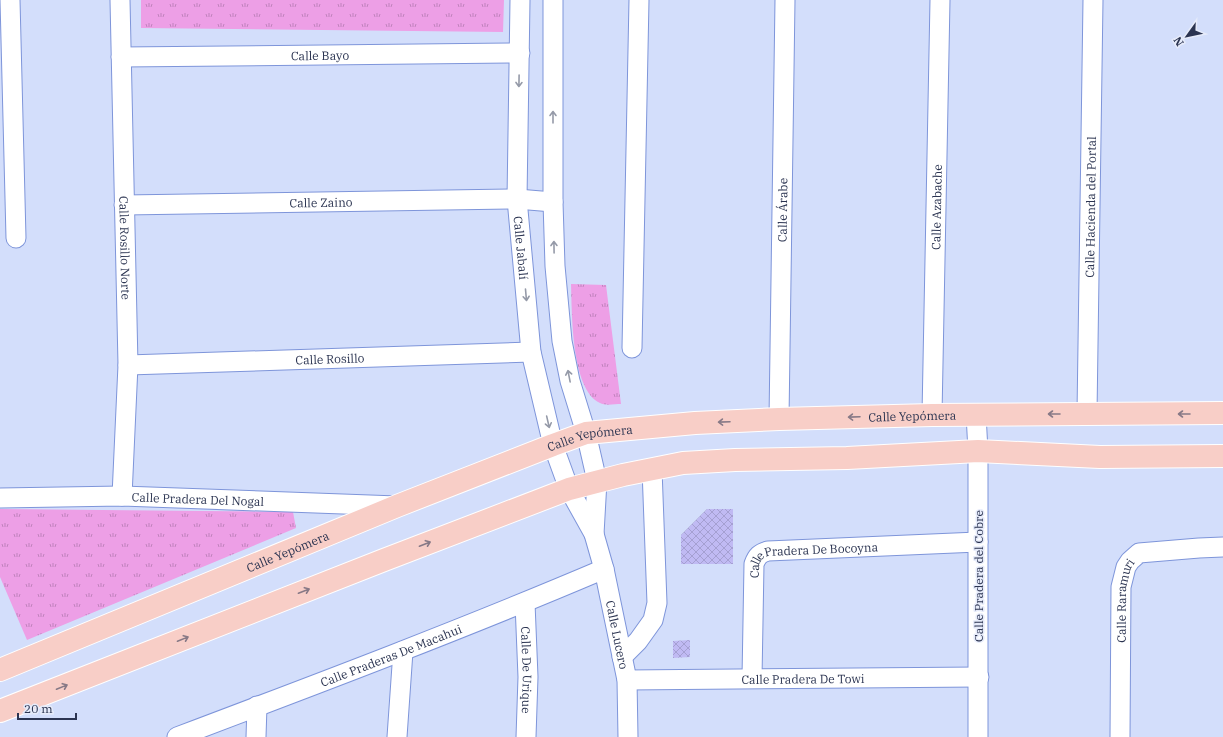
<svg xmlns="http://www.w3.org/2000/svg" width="1223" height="737" viewBox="0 0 1223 737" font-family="'IBM Plex Serif',serif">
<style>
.grass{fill:url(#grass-tufts)}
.building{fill:url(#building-cross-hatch)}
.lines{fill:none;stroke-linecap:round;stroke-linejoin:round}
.minor-casing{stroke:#7e95da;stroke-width:21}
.major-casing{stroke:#fff;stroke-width:24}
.minor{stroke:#fff;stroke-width:19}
.major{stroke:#f8cec7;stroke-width:22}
.oneway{stroke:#959aa8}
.oneway2{stroke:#877986}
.labels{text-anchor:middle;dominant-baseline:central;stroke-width:3;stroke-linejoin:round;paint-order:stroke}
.street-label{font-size:12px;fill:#2b3451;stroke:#e6ebfa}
</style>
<defs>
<pattern id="grass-tufts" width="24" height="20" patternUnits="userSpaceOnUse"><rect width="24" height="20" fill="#ed9fe6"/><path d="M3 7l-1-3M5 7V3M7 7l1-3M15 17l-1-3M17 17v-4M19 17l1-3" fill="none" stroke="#c082bd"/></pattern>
<pattern id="building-cross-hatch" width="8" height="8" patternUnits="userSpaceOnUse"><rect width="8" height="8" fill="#c0baf3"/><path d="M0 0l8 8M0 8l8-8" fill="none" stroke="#a5a0d2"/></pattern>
</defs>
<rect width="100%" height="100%" fill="#d3defb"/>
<path class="grass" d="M141,0h363l-1,32 -362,-4z
M571,284l35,1 15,119c-6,0 -16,2 -21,-1 -29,-13 -28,-91 -29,-119z
M0,509l293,3 3,16 -269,112 -27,-63z"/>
<path class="building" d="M707,509h26v55h-52v-29z
M690,640v17l-17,1v-17z"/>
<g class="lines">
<g class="minor-casing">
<g id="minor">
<path d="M10,0l6,238"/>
<path id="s1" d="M120,0l8,365 -6,131"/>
<path id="s2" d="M520,0l-3,199 14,153 22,93 16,44 25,45 10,35 23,111 1,57"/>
<path d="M553,0v202l2,64 7,75 8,40 16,52 11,48 -3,53"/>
<path id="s3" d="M121,57l399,-4"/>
<path id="s4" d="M124,205l393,-6 36,3"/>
<path d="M632,348l7,-348"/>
<path id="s5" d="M128,365l403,-13"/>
<path d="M976,414l2,37v286"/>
<path id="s6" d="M1087,414l6,-414"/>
<path id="s7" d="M932,415l8,-415"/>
<path id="s8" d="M779,419l6,-419"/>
<path id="s9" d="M0,498l122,-2 275,10"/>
<path id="s10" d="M525,603l3,74 -2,60"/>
<path d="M622,657l16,-16 15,-21 4,-17 -5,-134"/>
<path id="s11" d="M752,678l2,-114c3,-8 6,-11 14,-13l210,-9"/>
<path id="s12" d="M627,680l352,-3"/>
<path id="s13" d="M177,737c143,-54 286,-108 427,-168"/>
<path d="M256,737l1,-31"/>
<path d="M397,737l6,-86"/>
<path id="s14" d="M1120,737l1,-150 5,-20 4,-6 9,-8 60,-5 24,-1"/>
</g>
</g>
<g class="major-casing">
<g id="major">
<path id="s15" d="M0,670l397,-164 156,-61 33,-12 109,-10 84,-4 153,-4 291,-2"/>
<path d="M0,711l384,-151 185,-71 54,-14 60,-12 52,-3 112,-2 131,-7 122,6 123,-1"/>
</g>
</g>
<use href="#minor" class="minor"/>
<use href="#major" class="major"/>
</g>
<defs><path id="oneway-shaft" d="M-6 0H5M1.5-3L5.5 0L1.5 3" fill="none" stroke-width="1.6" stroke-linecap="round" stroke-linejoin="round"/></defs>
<g class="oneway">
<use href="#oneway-shaft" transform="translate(519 81) rotate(91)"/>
<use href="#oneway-shaft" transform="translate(553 117) rotate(-90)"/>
<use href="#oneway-shaft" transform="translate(554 247) rotate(-91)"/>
<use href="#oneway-shaft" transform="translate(526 295) rotate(85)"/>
<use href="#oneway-shaft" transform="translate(569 376) rotate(-101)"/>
<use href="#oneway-shaft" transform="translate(548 422) rotate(77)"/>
</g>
<g class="oneway2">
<use href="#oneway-shaft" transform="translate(1054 414) rotate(180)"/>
<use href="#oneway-shaft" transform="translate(1184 414) rotate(180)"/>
<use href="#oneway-shaft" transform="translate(854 417) rotate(178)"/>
<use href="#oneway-shaft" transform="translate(724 422) rotate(178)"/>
<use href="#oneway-shaft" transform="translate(425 544) rotate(-21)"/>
<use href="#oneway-shaft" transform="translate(304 591) rotate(-21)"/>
<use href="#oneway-shaft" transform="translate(183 639) rotate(-22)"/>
<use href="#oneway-shaft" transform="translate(62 687) rotate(-22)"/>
</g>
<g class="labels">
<g class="street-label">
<text stroke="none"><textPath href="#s3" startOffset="199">Calle Bayo</textPath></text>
<text stroke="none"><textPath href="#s4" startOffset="197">Calle Zaino</textPath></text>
<text stroke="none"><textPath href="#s7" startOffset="208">Calle Azabache</textPath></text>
<text stroke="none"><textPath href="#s6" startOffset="207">Calle Hacienda del Portal</textPath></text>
<text stroke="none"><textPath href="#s8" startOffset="209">Calle Árabe</textPath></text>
<text stroke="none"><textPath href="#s2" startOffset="248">Calle Jabalí</textPath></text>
<text stroke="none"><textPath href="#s1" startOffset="248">Calle Rosillo Norte</textPath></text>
<text stroke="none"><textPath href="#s5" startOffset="202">Calle Rosillo</textPath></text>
<text stroke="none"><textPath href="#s15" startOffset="959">Calle Yepómera</textPath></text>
<text stroke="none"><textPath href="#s15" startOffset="635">Calle Yepómera</textPath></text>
<text stroke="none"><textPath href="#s9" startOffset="198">Calle Pradera Del Nogal</textPath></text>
<text stroke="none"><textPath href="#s15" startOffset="311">Calle Yepómera</textPath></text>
<text stroke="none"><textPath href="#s11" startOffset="172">Calle Pradera De Bocoyna</textPath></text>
<text transform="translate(978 576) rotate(-90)">Calle Pradera del Cobre</text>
<text stroke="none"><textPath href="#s14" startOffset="137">Calle Raramuri</textPath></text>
<text stroke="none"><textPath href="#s2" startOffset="650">Calle Lucero</textPath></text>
<text stroke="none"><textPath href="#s13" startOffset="229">Calle Praderas De Macahui</textPath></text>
<text stroke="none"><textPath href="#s10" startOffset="67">Calle De Urique</textPath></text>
<text stroke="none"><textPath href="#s12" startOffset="176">Calle Pradera De Towi</textPath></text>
</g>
</g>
<g transform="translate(1187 36) rotate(237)" stroke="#e6ebfa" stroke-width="3" paint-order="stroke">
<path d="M0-3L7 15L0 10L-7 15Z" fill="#2b3451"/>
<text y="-6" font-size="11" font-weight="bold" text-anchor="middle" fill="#2b3451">N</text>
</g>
<path d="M18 713v6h58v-6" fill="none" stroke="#2b3451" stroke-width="2"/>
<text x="24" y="713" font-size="12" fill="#2b3451" stroke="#e6ebfa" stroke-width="3" paint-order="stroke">20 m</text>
</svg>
